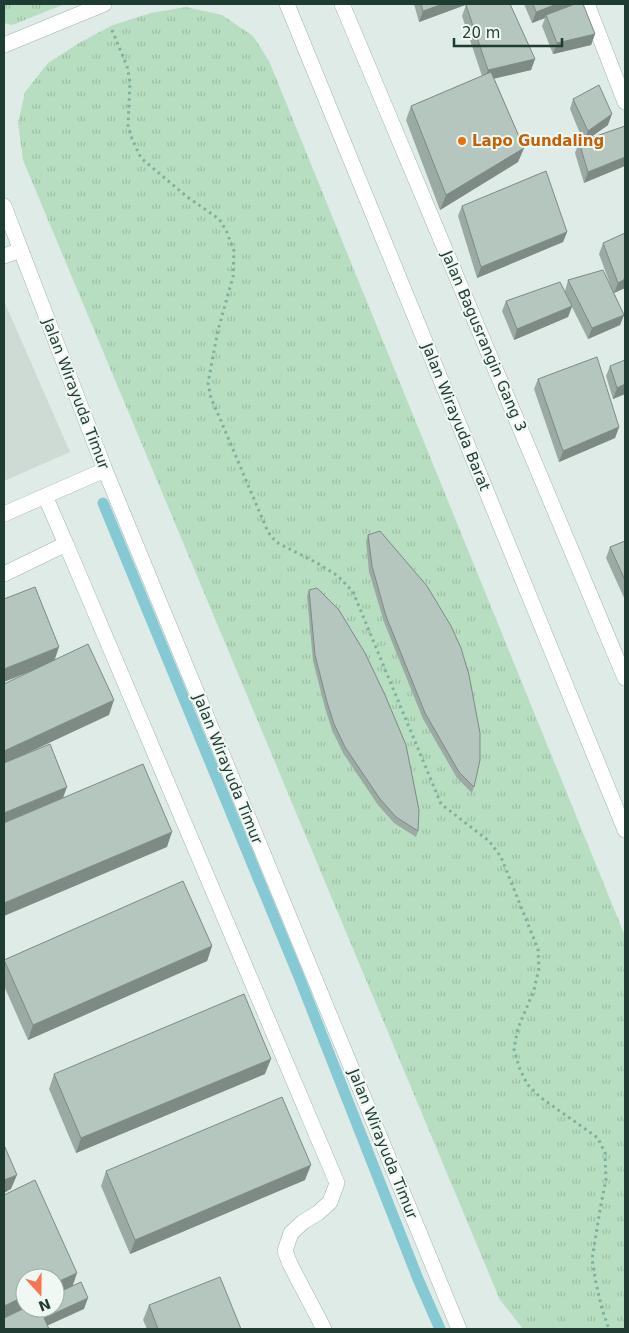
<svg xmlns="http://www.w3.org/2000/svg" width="629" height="1333" viewBox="0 0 629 1333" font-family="'DejaVu Sans',sans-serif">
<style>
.built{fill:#cddbd4}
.park{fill:url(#park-tufts)}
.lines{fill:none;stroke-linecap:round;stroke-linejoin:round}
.stream{stroke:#84c9d3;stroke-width:11}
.minor-casing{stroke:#a2b3ad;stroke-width:16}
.path{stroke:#7eb09f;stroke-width:3;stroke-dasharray:2.5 4;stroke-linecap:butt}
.minor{stroke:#fff;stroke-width:15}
.wall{fill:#9baaa3}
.shaded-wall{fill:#7e8b85}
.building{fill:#b4c6be;stroke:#7e8b85}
.food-dot{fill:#e8710a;stroke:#f0f8f3;stroke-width:2}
.labels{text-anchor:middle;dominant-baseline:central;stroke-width:4;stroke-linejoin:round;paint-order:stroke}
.food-label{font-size:15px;font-weight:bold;fill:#c56008;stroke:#f0f8f3;text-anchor:start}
.street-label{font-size:15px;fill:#1f3c33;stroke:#f0f8f3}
</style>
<defs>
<pattern id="park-tufts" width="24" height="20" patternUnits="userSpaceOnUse" patternTransform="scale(1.25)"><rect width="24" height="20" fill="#b7dec0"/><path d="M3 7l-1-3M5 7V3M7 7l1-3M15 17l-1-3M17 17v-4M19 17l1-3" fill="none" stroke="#9dbfa5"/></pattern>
</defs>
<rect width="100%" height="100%" fill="#dfebe6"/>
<path class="built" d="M4,301l66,151 -66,29z"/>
<path class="park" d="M4,4h61l-53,21 -8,-2z
M186,7l36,8 31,21 16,25 356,875v393h-102l-23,-29 -477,-1140 -5,-37 7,-31 23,-29 31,-20 34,-18 38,-12z"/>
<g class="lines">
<path class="stream" d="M103,503l196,474 119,302 22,50"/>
<g class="minor-casing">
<path id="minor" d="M287,4l338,826
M342,4l283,674
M587,4l38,98
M4,45l100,-41
M4,206l101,264 354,859
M4,256l17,-6
M45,496l21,48
M4,514l101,-44
M4,574l62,-30 271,639 -7,19 -12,11 -15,9 -12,11 -6,18 5,13 34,65"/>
</g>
<path class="path" d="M112,30l15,36 3,16 -2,43 4,14 9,19 45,38 33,23 7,11 8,21 -1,26 -15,53 -10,53 3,15 7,16 50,118 8,10 41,21 21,13 15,16 88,212 48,37 12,16 37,92 1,19 -5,22 -16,38 -4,21 5,18 8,17 13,13 58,41 7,15 1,27 -5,24 -9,55 4,24 6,26 7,20"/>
<use href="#minor" class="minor"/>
</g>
<path class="wall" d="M414,4h54l-49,18z
M524,4h59l12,30 -4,11 -38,9 -11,-28 3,-8 -13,5z
M466,5l69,54 -4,11 -37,8 30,70 -6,14 -78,48 -34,-90 5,-14 71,-30 -20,-60z
M573,99l35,26 -20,14 37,-13 -41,57 -9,-30 4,-11 4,-1 -13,-32z
M462,206l105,26 -4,10 -86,36 -19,-62z
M603,243l22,45 -11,5 10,22 -4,10 -32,14 -16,-32 -4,10 -54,23 -12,-29 4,-10 59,-10 3,-11 45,12 -14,-38z
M610,366l15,28 -12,5 -7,-23z
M538,379l81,48 -4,11 -56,24 -25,-73z
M368,535l106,252 -2,6 -15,-15 -34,-59 -39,-97 -15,-50 -3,-31z
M625,541v59l-19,-42 4,-11z
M309,590l109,241 -2,6 -22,-14 -16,-18 -35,-52 -11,-23 -7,-22 -12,-47 -6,-65z
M212,946l-5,15 -179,79 -24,-54v-26z
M54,1074h211l-189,79 -27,-64z
M106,1171l199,9 -175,74 -29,-68z
M149,1305l92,24h-94l-4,-9z"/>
<path class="shaded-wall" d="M443,4h25l-49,18 4,-11z
M557,4h19l-30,11 -1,3 -13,5 4,-11z
M595,34l-4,11 -38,9 4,-11z
M535,59l-4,11 -47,11 4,-11z
M612,114l-4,11 -24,17 4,-11z
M524,148l-6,14 -78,48 6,-15z
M625,157v9l-41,17 4,-11z
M567,232l-4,10 -86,36 4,-11z
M625,279v9l-11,5 4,-10z
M572,306l-4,11 -54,23 3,-11z
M624,315l-4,10 -32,14 4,-11z
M625,384v10l-12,5 4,-11z
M619,427l-4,11 -56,24 4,-11z
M59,647l-5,15 -50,20v-13z
M114,700l-5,15 -105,49v-13z
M67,787l-4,11 -59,25v-10z
M172,832l-5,15 -163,69v-13z
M212,946l-5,15 -179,79 5,-15z
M271,1059l-6,15 -189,79 5,-15z
M311,1165l-6,15 -175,74 5,-14z
M17,1175l-6,14 -7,4v-13z
M77,1273l-5,15 -17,7v-12z
M25,1296v12l-21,10v-12z
M88,1298l-4,11 -44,20 4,-11z"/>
<path class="building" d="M421,4h22l-20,7z
M469,4h41l25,55 -47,11 -22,-65z
M533,4h24l-21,8z
M575,4h8l12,30 -38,9 -11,-28z
M491,72l33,76 -78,47 -35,-89z
M599,85l13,29 -24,17 -15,-32z
M625,126v31l-37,15 -9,-30z
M546,171l21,61 -86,35 -19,-61z
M625,233v46l-7,4 -15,-40z
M603,270l21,45 -32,13 -24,-48z
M560,282l12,24 -55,23 -11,-28z
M597,357l22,70 -56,24 -25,-72z
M625,360v24l-8,4 -7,-22z
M380,531l47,55 24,40 10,22 8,27 11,58v27l-6,27 -15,-15 -34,-59 -39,-97 -14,-50 -4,-31z
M625,541v39l-15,-33z
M35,587l24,60 -55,22v-70z
M317,588l22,22 26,43 20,42 21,50 13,65 -1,21 -22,-14 -16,-18 -35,-52 -11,-23 -7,-22 -12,-47 -6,-65z
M88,644l26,56 -110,51v-67z
M50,744l17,43 -63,26v-50z
M143,764l29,68 -168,71v-80z
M183,881l29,65 -179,79 -29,-65z
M244,994l27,65 -190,79 -27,-64z
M282,1097l29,68 -176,75 -29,-69z
M4,1145l13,30 -13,5z
M35,1180l42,93 -22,10v-5h-30v18l-21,10v-111z
M220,1277l21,52h-83l-9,-24z
M81,1282l7,16 -44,20 5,11h-45v-11l21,-10h30v-14z"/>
<circle class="food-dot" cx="462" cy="141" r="5"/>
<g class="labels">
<g class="food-label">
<text x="472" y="141">Lapo Gundaling</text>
</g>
<g class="street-label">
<text transform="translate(484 341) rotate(67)">Jalan Bagusrangin Gang 3</text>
<text transform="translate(76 394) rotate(69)">Jalan Wirayuda Timur</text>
<text transform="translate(456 417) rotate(68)">Jalan Wirayuda Barat</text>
<text transform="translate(228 769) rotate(68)">Jalan Wirayuda Timur</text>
<text transform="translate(383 1144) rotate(68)">Jalan Wirayuda Timur</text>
</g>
</g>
<rect width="629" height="1333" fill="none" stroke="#1f3c33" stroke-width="10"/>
<g transform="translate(40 1293) rotate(159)"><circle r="24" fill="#f0f8f3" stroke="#9cada6"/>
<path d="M0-4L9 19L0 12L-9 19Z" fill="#f87550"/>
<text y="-8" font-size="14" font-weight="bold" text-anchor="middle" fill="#1f3c33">N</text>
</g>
<path d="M454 38v8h108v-8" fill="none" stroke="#1f3c33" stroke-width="2.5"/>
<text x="462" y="38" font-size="15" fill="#1f3c33" stroke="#f0f8f3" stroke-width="4" paint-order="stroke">20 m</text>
</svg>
